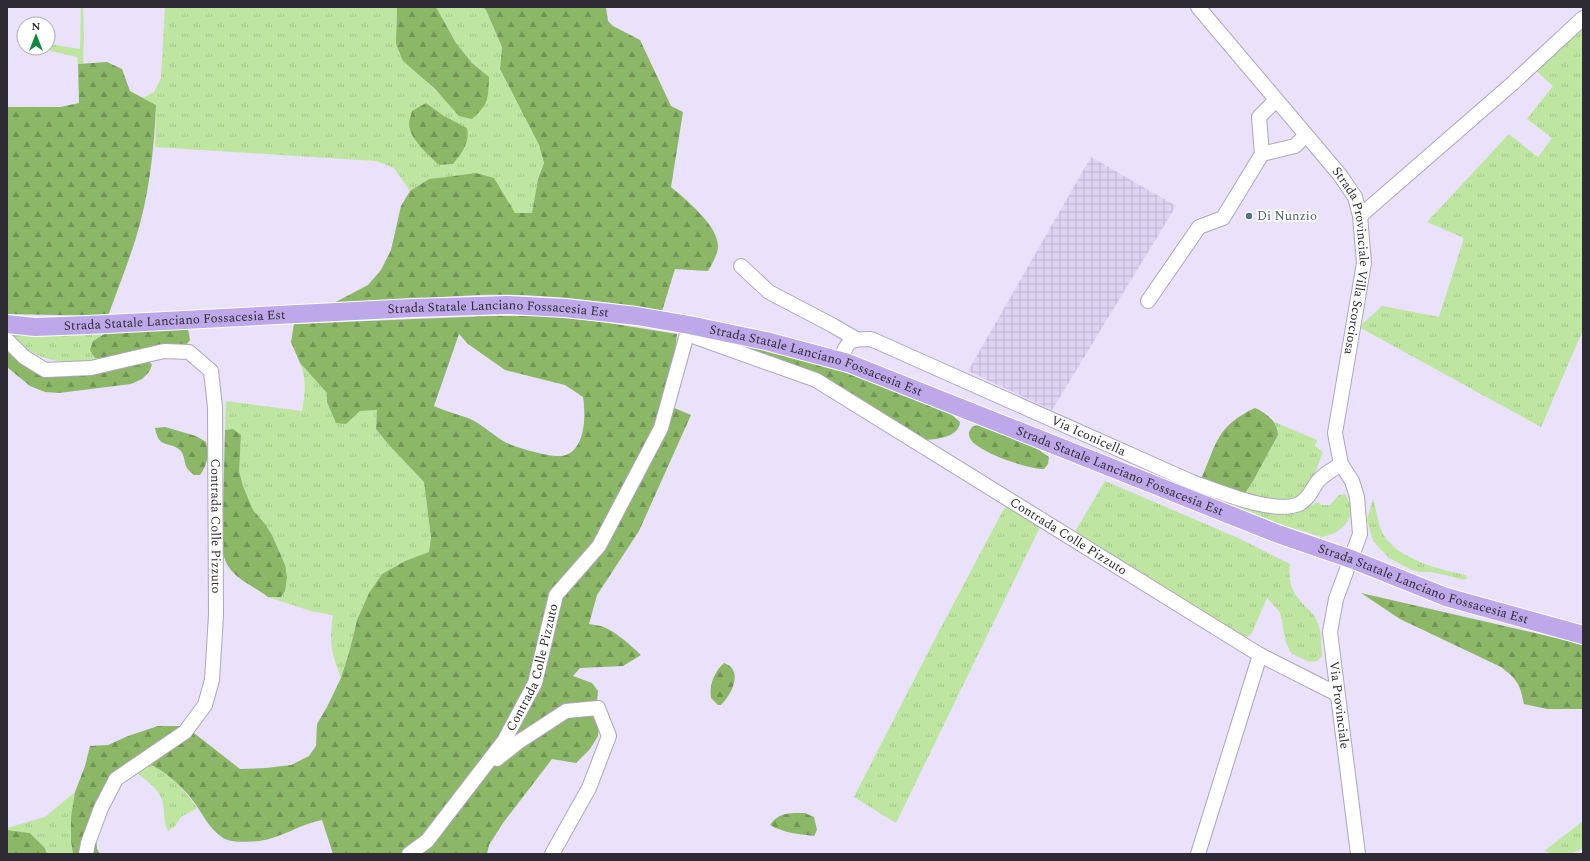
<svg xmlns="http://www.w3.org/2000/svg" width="1590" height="861" viewBox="0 0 1590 861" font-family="Spectral,serif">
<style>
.industrial{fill:url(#industrial-grid)}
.grass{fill:url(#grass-tufts);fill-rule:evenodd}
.forest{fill:url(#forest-firs);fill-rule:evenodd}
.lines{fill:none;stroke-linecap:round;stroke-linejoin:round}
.minor-casing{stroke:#aea5bc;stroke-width:16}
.major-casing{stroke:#fff;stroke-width:20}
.minor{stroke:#fff;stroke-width:14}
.major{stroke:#bea8e9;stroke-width:18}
.service-dot{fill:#5c6f8a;stroke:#fff;stroke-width:1.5}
.labels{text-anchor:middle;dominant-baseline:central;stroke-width:3.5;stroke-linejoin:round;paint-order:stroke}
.service-label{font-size:13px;fill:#4e5e75;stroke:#fff;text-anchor:start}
.street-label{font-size:13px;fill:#2e2b34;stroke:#fff}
</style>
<defs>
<pattern id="industrial-grid" width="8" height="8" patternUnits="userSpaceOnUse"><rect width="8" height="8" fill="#ded3f2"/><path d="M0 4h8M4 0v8" fill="none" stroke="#bfb5d0"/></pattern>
<pattern id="grass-tufts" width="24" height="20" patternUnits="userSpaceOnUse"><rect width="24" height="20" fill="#bee6a1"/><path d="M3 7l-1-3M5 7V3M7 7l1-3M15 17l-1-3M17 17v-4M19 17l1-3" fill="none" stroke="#a4c58b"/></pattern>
<pattern id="forest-firs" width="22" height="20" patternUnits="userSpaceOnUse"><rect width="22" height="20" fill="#8bb767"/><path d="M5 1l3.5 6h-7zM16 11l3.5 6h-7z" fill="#729556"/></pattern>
</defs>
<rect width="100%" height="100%" fill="#eae1fa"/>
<path class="industrial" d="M1091,157l85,49 -124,204 -84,-39z"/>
<path class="grass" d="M81,7h2l1,30 -1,27h-5l-1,-7 -39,-9h10v-4l32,5z
M165,7h232l-1,20 26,50 23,23 44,-23 -17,-14 -16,-20 -20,-36h47l3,3 16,37 -2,22 39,76 5,18 -6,16 -6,35 -17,-1 -86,-34 -19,12 -16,-23 -18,-7 -221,-14 1,-42 -13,-7 11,-6 7,-14zM426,103l18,13 21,31 -12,17 -14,1 -19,-20z
M1583,23v307l-42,97 -182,-100 23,-21 57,11 25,-79 -37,-16 82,-88 29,23 14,-19 -25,-19 26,-33 -19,-17z
M106,333l-13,8 15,17c-39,6 -67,8 -97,-22l1,-2z
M300,363l27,30v9l19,22 14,-13 17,-1 -1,19 12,15 36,38 7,56 -2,14 -24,9 -23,13 -13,19 -12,27 -7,29 -9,29c-10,-27 -12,-34 -8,-63l-22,-4 -43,-14h13l4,-32 -13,-30 -7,-11 -12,-14 -10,-24 -4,-15v-15l2,-15 -8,-12 -8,1 1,-29 76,10c3,-19 5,-30 -2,-48z
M1272,421l45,19 -2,6 8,6 -13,34 -12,13 -21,2 -33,-6 9,-14 25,-46v-6z
M1105,481l131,56 54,27c-2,20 2,29 16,43 3,3 8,7 10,12 6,11 5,24 6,37l-5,5 -7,1 -18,-8 -6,-11 -6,-31 -13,-14 -16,37 -7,3 -171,-103z
M1345,494c15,22 -2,39 -23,43l-100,-31 8,-4 76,6 12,-6 3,3h9l9,-10z
M1373,498c3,10 5,27 10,36 16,26 55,35 83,41l1,3 -3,2 -19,-5 -15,-3h-10l-8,-2 -23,-12 -16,-17 -6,-21z
M1006,505l35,20 -145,298 -42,-26 85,-166z
M136,761c6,2 13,3 19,6 15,6 33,28 42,41l-16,9 -6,9 -7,5c-5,-11 -3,-16 -5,-27 -2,-14 -16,-23 -26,-31z
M75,792c-3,21 -6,41 -2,62h-26l-2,-6 -15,-15 -23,-3v-2l38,-11z
M1583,821v27c-14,8 -24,8 -39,3z"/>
<path class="forest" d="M397,7h39l20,36 16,20 17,14c-1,22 0,27 -17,42l-13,-3 -25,-28 -31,-27 -7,-17z
M483,7h123l2,14 5,5 27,14 31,66 12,6 -12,75c14,12 47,38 47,59 0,8 -6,18 -10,25l-33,-2 -13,42c-60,-10 -122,-18 -183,-16 -49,2 -99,7 -149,10l38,-20 13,-15 10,-20 10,-44 9,-15 19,-12 18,-2 29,-4 18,5 21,35h17l6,-34 6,-16 -5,-18 -39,-76 2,-22 -16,-37z
M107,62l15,7 8,22 26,14c-2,46 -7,92 -21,136 -8,25 -18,50 -27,75l-101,-2v-207h53l19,-4 -1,-39z
M426,103l18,13 23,12c3,15 -5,25 -14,36l-14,1c-11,-11 -29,-25 -30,-41 0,-4 2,-9 3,-13z
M489,316h58l49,5 81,13 -2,17 -5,20 2,36 19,8 -52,116 -42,64 -8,29c4,1 8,1 12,2 16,6 28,18 40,29l-18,11 -43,2 -7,8 19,7 6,8 -2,20 3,12 -1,13 -8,13 -14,14 -24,-4 -49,64 -14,22 -2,9h-154l-11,-34c-22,4 -40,18 -63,21 -9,1 -28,2 -36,-3 -15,-10 -21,-26 -32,-40 -9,-11 -22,-23 -34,-30 -6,-4 -14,-5 -20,-7l-19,13 -22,60 1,15 3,5h-27l-2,-13v-24l4,-25 10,-26 5,-20 18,-1 20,-9 30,-10h27l55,43 26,-1 25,-3 18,-9 7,-10 1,-22 10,-17 14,-29 9,-29 7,-29 12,-27 13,-19 23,-13 24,-9 2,-14 -7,-56 -36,-38 -12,-15 1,-19 -17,1 -14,13 -10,-1 -9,-21v-9l-27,-30 -9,-21 3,-18zM459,334l9,10 37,26 60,15 18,12c3,18 3,56 -22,59 -12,1 -43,-8 -54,-13 -14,-7 -24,-19 -39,-25 -11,-4 -23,-7 -34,-12z
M188,329l2,11 -3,4 -79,14h-13l-5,-8 3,-9 13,-8z
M736,341l116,30 99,43 9,8c-1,15 -22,17 -34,18l-193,-95z
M7,348l28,21 114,-8 3,4 -3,7 -7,7 -11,5 -72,9 -14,-1 -15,-6 -23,-19z
M1255,408c11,5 23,14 23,27l-25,46 -9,14 -42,-18c15,-35 15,-51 53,-69z
M977,425l56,21 16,11 -1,7 -4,5c-16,0 -68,-17 -74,-31 -1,-2 -1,-4 -1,-6l3,-5z
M165,427l31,9 10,6c3,13 2,21 -6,33h-6c-2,-2 -6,-5 -7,-7 -3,-5 -2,-13 -7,-18 -12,-10 -21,0 -25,-22z
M233,429l8,6 -2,36 4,15 10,24 12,14 7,11 13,30 2,12 -2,14 -4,6h-13c-21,-16 -42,-20 -46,-49l3,-118z
M1361,593l222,51v65h-36l-23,-5c-4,-20 -7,-25 -23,-37l-101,-48z
M724,663c20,7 8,31 -3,42h-3l-7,-7c-2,-13 3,-26 13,-35z
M805,813l9,4 3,13 -3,6c-16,-2 -30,-3 -44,-11 8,-13 21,-12 35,-12z
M7,830l23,3 15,15 2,6h-40z"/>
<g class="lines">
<g class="minor-casing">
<g id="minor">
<path id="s1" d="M1198,7l142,168 15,22 5,19 4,47 -29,170 6,31 11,17 5,16 3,37 -24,65 -6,33 28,222"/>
<path d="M1262,154l33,-8 11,-11"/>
<path d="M1360,216l153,-133 70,-65"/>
<path d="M741,266l28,26 63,33 24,14"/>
<path d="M1148,301l51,-74 24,-9 39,-64 -3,-37 17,-17"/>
<path id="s2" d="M689,325l-2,9 129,46 444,275 77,39"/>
<path id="s3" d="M7,340l17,17 21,13 46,-2 73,-17 25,1 22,19 4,36 1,208 -4,65 -7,25 -20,27 -69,47 -15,29 -13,35 -2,11"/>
<path id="s4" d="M840,361c8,-21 9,-22 31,-22l321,143c26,9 81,33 107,22 10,-5 13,-15 19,-23 6,-7 16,-12 23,-17"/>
<path d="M497,759l20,-16 49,-32 32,-3 11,28 -20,52 -37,66"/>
<path id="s5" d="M409,854l18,-13 77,-100 31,-58 21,-88 43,-49 62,-118 26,-94"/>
<path d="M1198,854l62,-199"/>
</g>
</g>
<g class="major-casing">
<g id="major">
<path id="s6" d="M7,324l28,3 53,-2 325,-17 95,-3 57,3 72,8 52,9 77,16 82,22 430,171 73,25 95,38 137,38"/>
</g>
</g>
<use href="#minor" class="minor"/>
<use href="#major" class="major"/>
</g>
<circle class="service-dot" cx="1249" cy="216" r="4"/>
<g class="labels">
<g class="service-label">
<text x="1257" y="216">Di Nunzio</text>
</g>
<g class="street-label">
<text stroke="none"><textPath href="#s1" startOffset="309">Strada Provinciale Villa Scorciosa</textPath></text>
<text stroke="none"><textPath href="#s6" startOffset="492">Strada Statale Lanciano Fossacesia Est</textPath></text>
<text stroke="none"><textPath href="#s6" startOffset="168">Strada Statale Lanciano Fossacesia Est</textPath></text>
<text stroke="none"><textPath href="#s6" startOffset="816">Strada Statale Lanciano Fossacesia Est</textPath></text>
<text stroke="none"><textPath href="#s4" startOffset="281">Via Iconicella</textPath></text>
<text stroke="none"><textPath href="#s6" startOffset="1140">Strada Statale Lanciano Fossacesia Est</textPath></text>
<text stroke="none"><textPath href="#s3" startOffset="379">Contrada Colle Pizzuto</textPath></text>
<text stroke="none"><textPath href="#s2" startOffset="443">Contrada Colle Pizzuto</textPath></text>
<text stroke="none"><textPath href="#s6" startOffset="1464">Strada Statale Lanciano Fossacesia Est</textPath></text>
<text stroke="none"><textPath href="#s5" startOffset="228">Contrada Colle Pizzuto</textPath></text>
<text stroke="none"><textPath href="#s1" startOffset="768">Via Provinciale</textPath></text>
</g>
</g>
<rect width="1590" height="861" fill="none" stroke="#2e2b34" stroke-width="16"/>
<g transform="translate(36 36)"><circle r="19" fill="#ffffff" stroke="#abaaae"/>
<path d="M0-3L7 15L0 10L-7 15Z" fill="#10863f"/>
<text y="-6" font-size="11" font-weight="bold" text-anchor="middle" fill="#2e2b34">N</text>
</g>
</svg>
